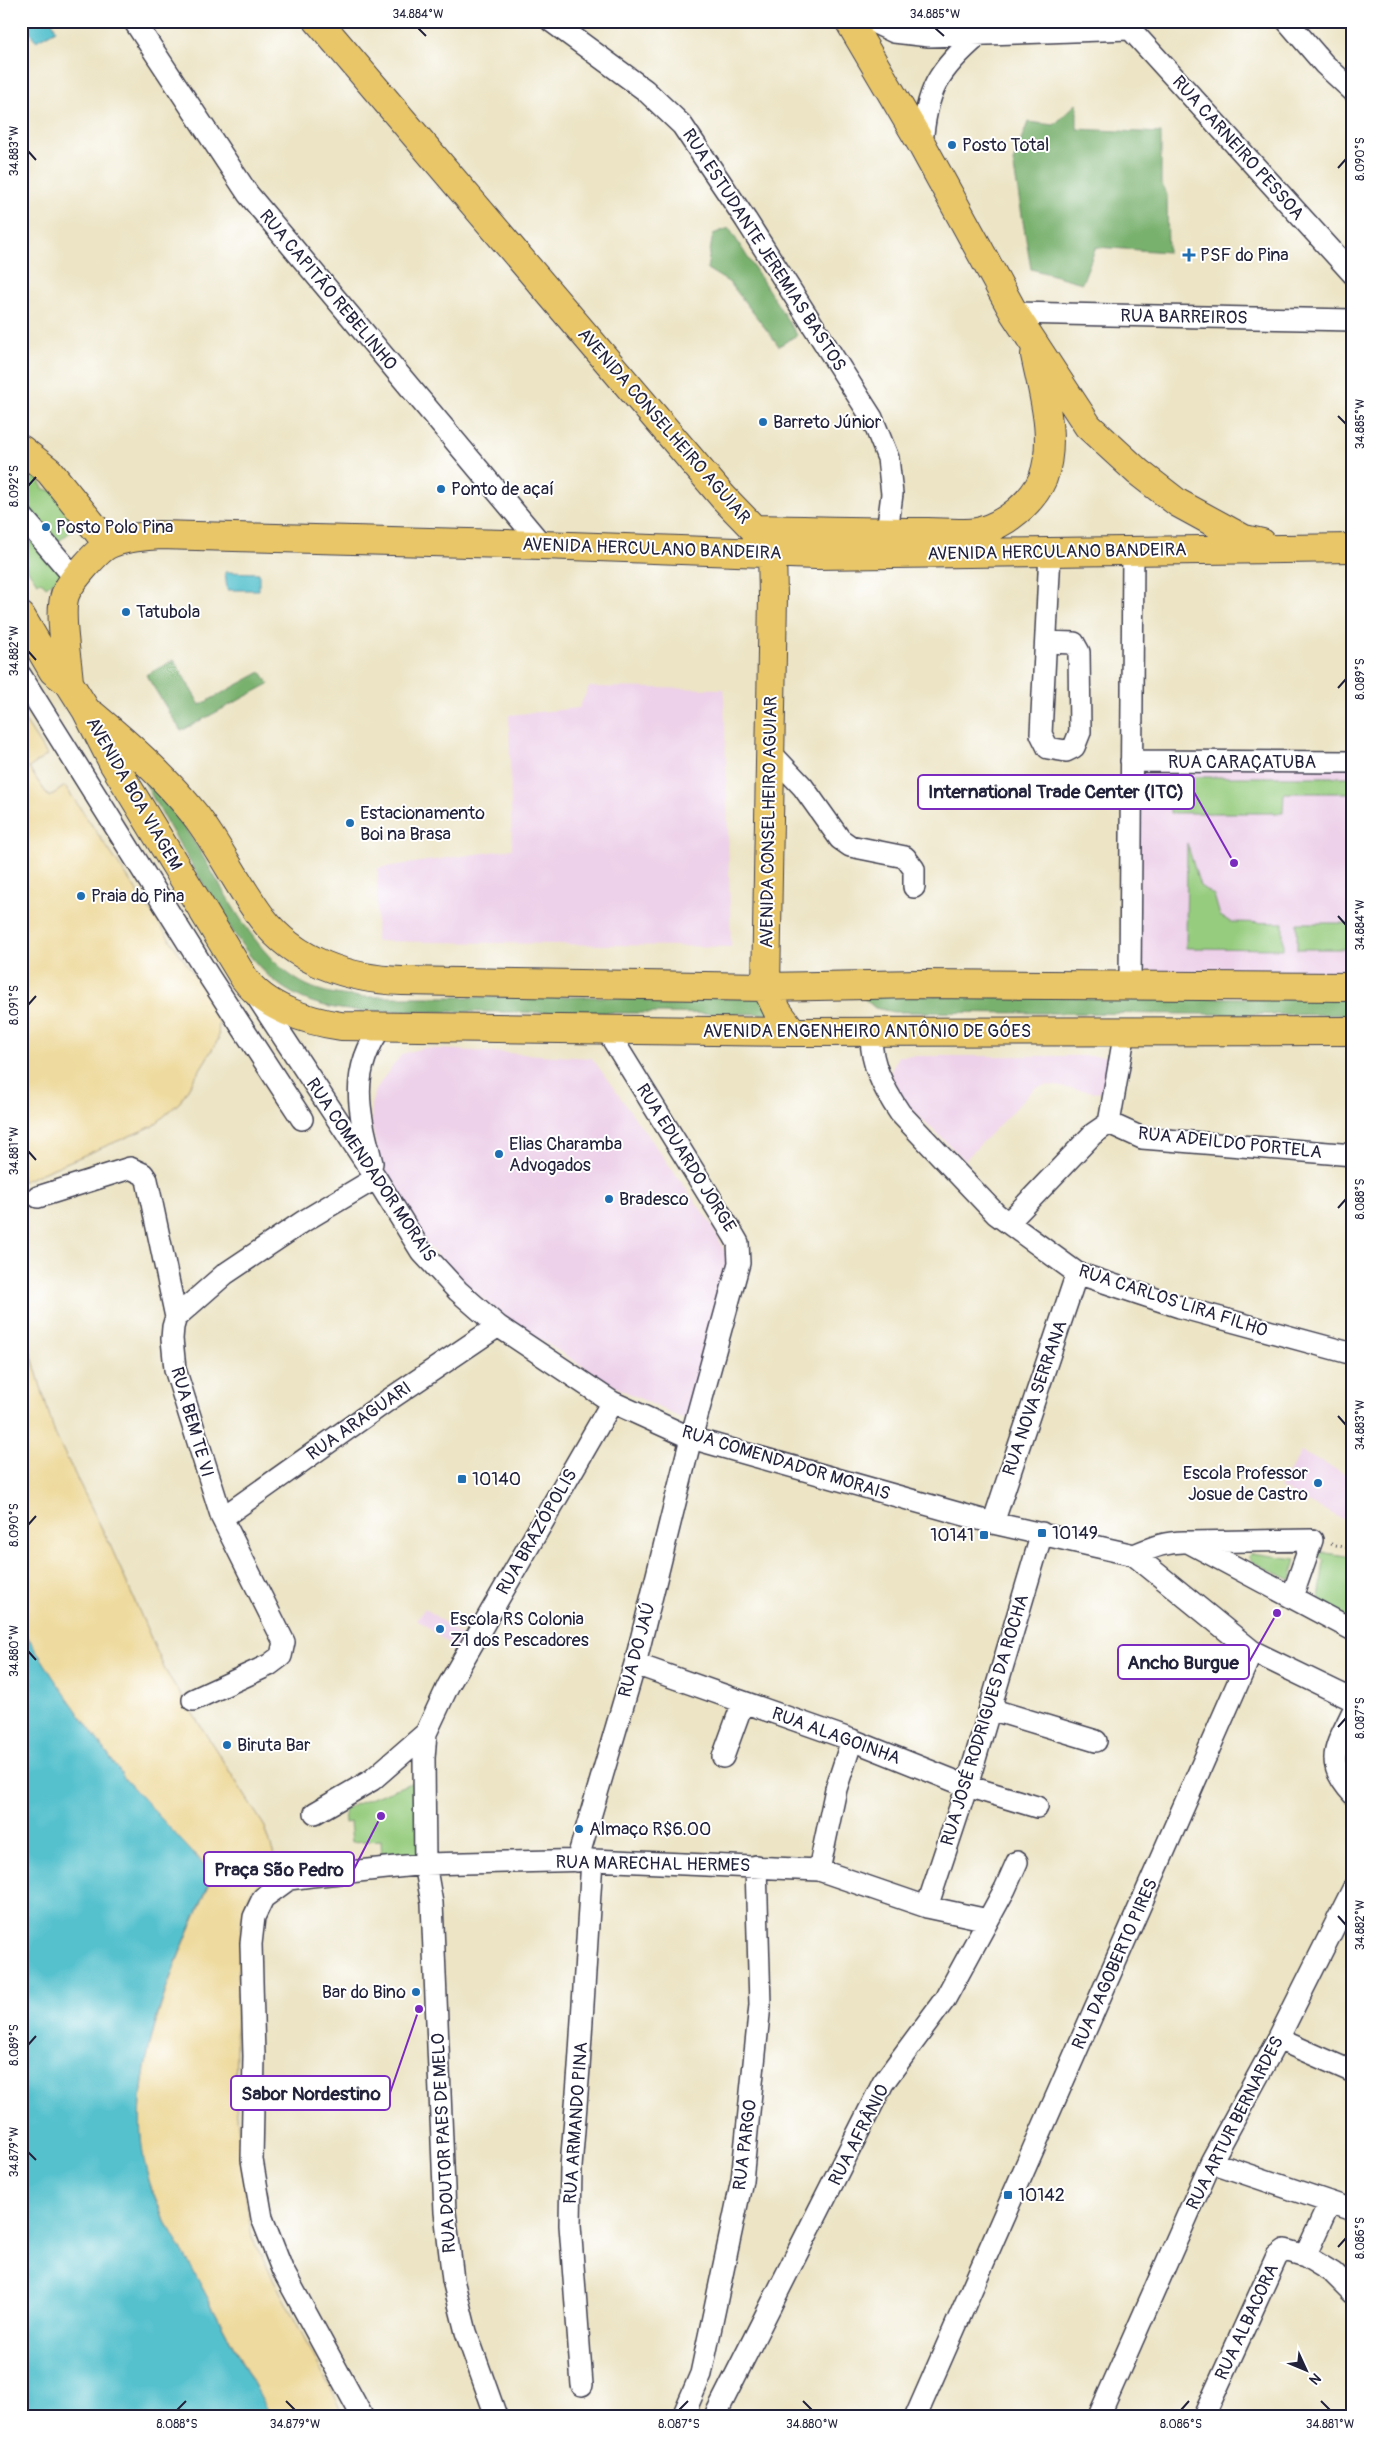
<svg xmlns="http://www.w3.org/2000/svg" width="1374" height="2437" viewBox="0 0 1374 2437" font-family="Pangolin,sans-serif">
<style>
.built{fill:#edd0e9}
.green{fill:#96cc7e;stroke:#5c775c}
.forest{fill:#78b06d;stroke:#4d6954}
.sand{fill:#eeda9e;stroke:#887e6c}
.water{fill:#55c1cd;stroke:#3c7284}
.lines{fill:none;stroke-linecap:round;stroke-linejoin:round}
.minor-casing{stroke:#403f50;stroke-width:24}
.major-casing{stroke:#403f50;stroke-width:30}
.path{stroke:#403f50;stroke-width:3;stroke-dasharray:1 4;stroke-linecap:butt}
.minor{stroke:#fff;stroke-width:21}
.major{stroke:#e9c769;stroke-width:28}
.ticks{fill:none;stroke:#22223b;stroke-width:2}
.poi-dot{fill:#1f6fb2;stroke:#fff;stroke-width:2}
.labels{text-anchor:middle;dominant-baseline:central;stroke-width:4;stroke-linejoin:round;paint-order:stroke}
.poi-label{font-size:18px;fill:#22223b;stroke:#fff;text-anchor:start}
.street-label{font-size:18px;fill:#22223b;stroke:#fff}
.leader{fill:none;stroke:#7b2cbf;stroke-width:2}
.callout-dot{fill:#7b2cbf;stroke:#fff;stroke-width:2}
.callout{fill:#fff;stroke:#7b2cbf;stroke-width:2}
.callout-label{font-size:19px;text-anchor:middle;font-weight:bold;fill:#22223b}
.neatline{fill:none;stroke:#22223b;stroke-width:2}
.ticks-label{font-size:12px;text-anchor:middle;fill:#22223b}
</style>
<rect width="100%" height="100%" fill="#fff"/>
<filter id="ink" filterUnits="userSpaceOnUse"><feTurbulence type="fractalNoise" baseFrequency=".02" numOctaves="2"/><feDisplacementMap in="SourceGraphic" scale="10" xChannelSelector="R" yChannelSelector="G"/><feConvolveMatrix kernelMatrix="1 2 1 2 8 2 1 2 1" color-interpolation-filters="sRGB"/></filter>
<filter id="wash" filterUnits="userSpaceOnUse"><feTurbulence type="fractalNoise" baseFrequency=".0096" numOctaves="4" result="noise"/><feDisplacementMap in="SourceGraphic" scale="20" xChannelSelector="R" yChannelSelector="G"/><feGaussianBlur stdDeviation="1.12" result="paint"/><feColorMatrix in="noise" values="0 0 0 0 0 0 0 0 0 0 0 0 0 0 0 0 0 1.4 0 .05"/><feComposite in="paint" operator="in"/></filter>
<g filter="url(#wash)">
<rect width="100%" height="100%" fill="#ece4c5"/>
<path class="built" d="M589,687l135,2 7,258 -355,-6 2,-73 134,-19 -3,-134 70,-7z
M1353,763v220l-214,-2v-215z
M423,1048l169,10 120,167 15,32 2,14 -2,14 -42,135 -67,-32 -112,-70 -41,-35 -37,-37 -45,-68 -11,-51 -1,-22 4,-13 7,-12 20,-26z
M898,1056h217l-5,38 -63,-9 -12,3 -70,72 -68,-65 -6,-24z
M1301,1452l52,26 -2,45 -71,-35z
M425,1608l39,30 -9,11 -38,-30z"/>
<path class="green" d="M21,455l23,34 13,3 27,29 -30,24 17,24 -25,18 -5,-6 -4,2 -16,-23z
M1170,777h183v16h-69l-1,20h-113z
M1187,843l13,43 14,9 6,21 11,6 52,1v26l-97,-1z
M1297,923h56v26h-56z
M1319,1552l34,5v72l-34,-29 5,-40 -6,-4z
M1251,1553l45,6 -5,21 -40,-19 -3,-5z
M416,1781l3,75 -37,3 -1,-19 -29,2 -2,-20 -5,1 -1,-14z"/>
<path class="forest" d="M1077,103v26l84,4v50l6,12 1,57 -72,-5 -14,36 -51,-14 -18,-107 15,-40 26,3z
M729,228l68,107 -18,11 -49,-63 -23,-14 6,-35z
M174,660l26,45 61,-33 8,12 -88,47 -35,-56z
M142,778c10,6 21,23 30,33 45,54 78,157 147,179 15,5 30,6 46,7h398l11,17 -414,-3c-87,-5 -112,-54 -153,-121 -23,-37 -44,-74 -65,-112z
M860,995l493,4v16l-460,-3 -18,-4z"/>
<path class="sand" d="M21,715l26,40 -18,13 20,29 16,-11 143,209 11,24 -1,21 -38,62 -27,24 -132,56z
M21,1320l34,114 56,113 54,123 100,157 14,44 -27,19 -6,12 -4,18 -5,77 -2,100 10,93 7,48 93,178h-74c-25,-47 -50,-94 -75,-140 -19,-34 -40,-69 -50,-106 -24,-93 32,-215 69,-298l-34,-30 -56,-63 -72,-102 -32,-51z"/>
<path class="water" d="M37,21h15l4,9 -20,11 -10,-15z
M225,572l34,1v17h-32z
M21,1626l32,51 72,102 88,96c-38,87 -90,197 -67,294 8,37 30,70 48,103 25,48 51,96 77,144h-250z"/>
</g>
<g filter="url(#ink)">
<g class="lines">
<g class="minor-casing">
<path id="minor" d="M134,21l114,173 294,351
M551,21l94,69 37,35 64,95 126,198 16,40 4,36 -5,38
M871,21l23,11 35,4 201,-7
M1123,21l230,253
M1287,21l37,43 29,27
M922,145c4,-55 16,-75 57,-110
M1014,313l339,7
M21,515l54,63
M1046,642l28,1 5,9 1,80 -6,15 -8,4 -18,-3 -7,-14 9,-181
M21,676l189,302 92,141
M770,752l33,35 37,52 10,7 55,11 9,12v18
M1131,761l222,1
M1130,985l3,-434
M255,994l121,184 45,73 37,40 40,35 114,76 79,36 302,85 141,32 118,96 101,49
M1125,1031l-16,92 33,15 211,17
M872,1032c-4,27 13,59 28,81l96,101 81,59 103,34 173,47
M372,1163c-13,-51 -24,-91 10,-137
M38,1197l92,-29 13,6 4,6 29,137
M1009,1222l84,-88 16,-11
M222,1518l165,-117 111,-75
M993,1523l84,-250
M1191,1542l121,-2 -20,57
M1134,1555c19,-8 33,-14 54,-13l165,88
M635,1664l217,76 115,46 70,21
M193,1700l76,-35 12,-9 3,-14 -62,-124 -47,-149 -3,-30 1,-12 3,-10 49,-43 79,-53 72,-43
M990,1709l106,32
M1353,1711c-16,35 -31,50 0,83
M723,1757l20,-55
M315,1813l57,-33 54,-47
M577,1861l58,-197 56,-226 48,-175 -1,-20 -4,-7 -128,-207
M819,1870l17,-81 16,-49
M927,1907l40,-121 75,-253
M1278,2039l75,33
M1211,2162l142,48
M1305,2256l28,17 20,20
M582,2385l-12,-160 1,-58 8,-99 13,-208
M362,2416l-80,-147 -20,-51 -10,-58 2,-104 -3,-112 3,-27 9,-19 26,-19 22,-3 114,-12 167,-4 227,10 108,37 61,13
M496,2416l-30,-84 -13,-52 -8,-68 -13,-309 -7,-39 -1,-106 2,-25 22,-47 164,-284
M683,2416l18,-42 41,-194 18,-175 -4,-139
M715,2416l168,-333 62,-84 60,-110 12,-27
M916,2416l336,-765
M1099,2416l112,-254 67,-123 75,-150
M1204,2416l73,-160 8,-6 20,6 25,-54"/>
</g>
<g class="major-casing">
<path id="major" d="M318,21l405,476 31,32 18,24 1,43 -7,391 12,25 15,20
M849,21l73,124 92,168 74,113 50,46 40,31 66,36 18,4
M21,449l28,22 59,73
M754,529c58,1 116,3 174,3 16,0 37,3 53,-1 25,-7 52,-29 62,-53 14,-39 0,-84 -8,-123
M21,616l32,55 16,12 17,27 27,53 131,215c21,30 63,43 97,48l452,6 560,-1
M69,683c-1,-22 -11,-68 -4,-88 4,-12 33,-46 45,-51 15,-7 33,-7 49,-9l383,10 274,10 537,-7
M93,715c37,31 73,63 103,101 24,32 42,70 66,102 33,44 87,61 140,63l364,6 153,-3 434,3"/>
</g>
<path class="path" d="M1331,1544l22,5"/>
<use href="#minor" class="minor"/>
<use href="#major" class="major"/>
</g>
</g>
<path class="ticks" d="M418,28l8,8M935,28l9,8M28,151l8,9M1338,168l8,-9M1338,416l8,8M28,486l8,-9M28,651l8,9M1338,688l8,-9M1338,916l8,9M28,1005l8,-9M28,1151l8,9M1338,1208l8,-9M1338,1416l8,9M28,1525l8,-9M28,1651l8,9M1338,1727l8,-9M1338,1916l8,9M28,2045l8,-9M28,2152l8,8M1338,2247l8,-9M286,2401l9,9M803,2401l9,9M1321,2401l9,9M177,2410l9,-9M679,2410l9,-9M1181,2410l8,-9"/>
<g class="poi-dot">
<circle cx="952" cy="145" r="5"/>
<path d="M1186.5 247.5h5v5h5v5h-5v5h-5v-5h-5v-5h5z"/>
<circle cx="763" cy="422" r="5"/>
<circle cx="441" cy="489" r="5"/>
<circle cx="46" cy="527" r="5"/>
<circle cx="126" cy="612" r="5"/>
<circle cx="350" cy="823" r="5"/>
<circle cx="81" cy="896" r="5"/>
<circle cx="499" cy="1154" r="5"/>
<circle cx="609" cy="1199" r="5"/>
<rect x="457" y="1474" width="10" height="10" rx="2.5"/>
<circle cx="1318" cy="1483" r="5"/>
<rect x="1037" y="1528" width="10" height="10" rx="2.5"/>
<rect x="979" y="1530" width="10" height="10" rx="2.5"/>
<circle cx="440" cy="1629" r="5"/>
<circle cx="227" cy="1745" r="5"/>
<circle cx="579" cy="1829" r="5"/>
<circle cx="416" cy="1992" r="5"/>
<rect x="1003" y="2190" width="10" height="10" rx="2.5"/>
</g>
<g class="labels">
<g class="poi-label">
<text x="962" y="145">Posto Total</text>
<text x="1200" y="255">PSF do Pina</text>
<text x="773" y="422">Barreto Júnior</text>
<text x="451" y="489">Ponto de açaí</text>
<text x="56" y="527">Posto Polo Pina</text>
<text x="136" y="612">Tatubola</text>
<text x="360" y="813">Estacionamento<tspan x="360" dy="21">Boi na Brasa</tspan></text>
<text x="91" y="896">Praia do Pina</text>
<text x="509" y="1144">Elias Charamba<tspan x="509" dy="21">Advogados</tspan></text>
<text x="619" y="1199">Bradesco</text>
<text x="1308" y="1473" text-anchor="end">Escola Professor<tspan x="1308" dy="21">Josue de Castro</tspan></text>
<text x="472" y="1479">10140</text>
<text x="1052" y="1533">10149</text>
<text x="974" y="1535" text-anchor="end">10141</text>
<text x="450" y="1619">Escola RS Colonia<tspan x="450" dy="21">Z1 dos Pescadores</tspan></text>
<text x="237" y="1745">Biruta Bar</text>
<text x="589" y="1829">Almaço R$6.00</text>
<text x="406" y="1992" text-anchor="end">Bar do Bino</text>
<text x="1018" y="2195">10142</text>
</g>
<g class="street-label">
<text transform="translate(1238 148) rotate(48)">RUA CARNEIRO PESSOA</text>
<text transform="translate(764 250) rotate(57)">RUA ESTUDANTE JEREMIAS BASTOS</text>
<text transform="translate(328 290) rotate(50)">RUA CAPITÃO REBELINHO</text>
<text transform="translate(1184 317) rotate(1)">RUA BARREIROS</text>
<text transform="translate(664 426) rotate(49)">AVENIDA CONSELHEIRO AGUIAR</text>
<text transform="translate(652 549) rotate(2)">AVENIDA HERCULANO BANDEIRA</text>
<text transform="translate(1057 552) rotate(-1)">AVENIDA HERCULANO BANDEIRA</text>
<text x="1242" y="762">RUA CARAÇATUBA</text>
<text transform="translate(134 794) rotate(60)">AVENIDA BOA VIAGEM</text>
<text transform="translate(769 822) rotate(-89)">AVENIDA CONSELHEIRO AGUIAR</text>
<text x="867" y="1031">AVENIDA ENGENHEIRO ANTÔNIO DE GÓES</text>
<text transform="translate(1230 1143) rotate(6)">RUA ADEILDO PORTELA</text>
<text transform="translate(686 1158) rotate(58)">RUA EDUARDO JORGE</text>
<text transform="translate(371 1170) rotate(56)">RUA COMENDADOR MORAIS</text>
<text transform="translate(1173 1301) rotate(18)">RUA CARLOS LIRA FILHO</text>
<text transform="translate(1035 1398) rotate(-71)">RUA NOVA SERRANA</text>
<text transform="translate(359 1421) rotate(-35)">RUA ARAGUARI</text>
<text transform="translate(192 1422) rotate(74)">RUA BEM TE VI</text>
<text transform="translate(786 1463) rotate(17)">RUA COMENDADOR MORAIS</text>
<text transform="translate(537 1532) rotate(-60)">RUA BRAZÓPOLIS</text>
<text transform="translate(637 1650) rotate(-75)">RUA DO JAÚ</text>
<text transform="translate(985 1720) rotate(-73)">RUA JOSÉ RODRIGUES DA ROCHA</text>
<text transform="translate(836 1736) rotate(20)">RUA ALAGOINHA</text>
<text transform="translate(653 1864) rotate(1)">RUA MARECHAL HERMES</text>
<text transform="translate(1115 1964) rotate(-66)">RUA DAGOBERTO PIRES</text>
<text transform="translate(576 2123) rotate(-86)">RUA ARMANDO PINA</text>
<text transform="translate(1235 2123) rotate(-63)">RUA ARTUR BERNARDES</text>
<text transform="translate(859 2135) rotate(-63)">RUA AFRÂNIO</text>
<text transform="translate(444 2143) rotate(-93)">RUA DOUTOR PAES DE MELO</text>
<text transform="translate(745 2145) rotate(-83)">RUA PARGO</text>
<text transform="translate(1247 2322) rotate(-65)">RUA ALBACORA</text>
</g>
</g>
<path class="leader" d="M1234 863L1194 792M1277 1613L1249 1662M381 1816L354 1869M419 2009L390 2093"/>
<g class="callout-dot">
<circle cx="1234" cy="863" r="5"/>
<circle cx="1277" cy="1613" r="5"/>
<circle cx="381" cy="1816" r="5"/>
<circle cx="419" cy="2009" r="5"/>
</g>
<g class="callout">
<rect x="918" y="775" width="276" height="34" rx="5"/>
<rect x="1118" y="1645" width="131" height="34" rx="5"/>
<rect x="204" y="1852" width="150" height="34" rx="5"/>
<rect x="231" y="2076" width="159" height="34" rx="5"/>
</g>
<g class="callout-label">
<text x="1056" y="798">International Trade Center (ITC)</text>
<text x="1183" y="1669">Ancho Burgue</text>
<text x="279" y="1876">Praça São Pedro</text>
<text x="311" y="2100">Sabor Nordestino</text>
</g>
<rect width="1374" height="2437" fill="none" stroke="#fff" stroke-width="55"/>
<g transform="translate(1306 2370) rotate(134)" stroke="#ffffff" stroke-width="4" paint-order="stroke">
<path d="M0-4L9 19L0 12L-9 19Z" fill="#22223b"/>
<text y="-8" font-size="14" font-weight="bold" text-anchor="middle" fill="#22223b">N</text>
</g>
<rect x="28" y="28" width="1318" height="2382" class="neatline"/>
<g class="ticks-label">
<text x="418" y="18">34.884°W</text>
<text x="935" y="18">34.885°W</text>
<text transform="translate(14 151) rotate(-90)" y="4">34.883°W</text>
<text transform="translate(1360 159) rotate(-90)" y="4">8.090°S</text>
<text transform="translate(1360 424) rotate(-90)" y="4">34.885°W</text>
<text transform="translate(14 486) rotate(-90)" y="4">8.092°S</text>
<text transform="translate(14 651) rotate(-90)" y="4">34.882°W</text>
<text transform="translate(1360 679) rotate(-90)" y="4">8.089°S</text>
<text transform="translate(1360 925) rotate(-90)" y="4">34.884°W</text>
<text transform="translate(14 1005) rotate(-90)" y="4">8.091°S</text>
<text transform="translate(14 1151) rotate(-90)" y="4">34.881°W</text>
<text transform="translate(1360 1199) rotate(-90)" y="4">8.088°S</text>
<text transform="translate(1360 1425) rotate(-90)" y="4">34.883°W</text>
<text transform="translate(14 1525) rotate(-90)" y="4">8.090°S</text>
<text transform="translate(14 1651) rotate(-90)" y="4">34.880°W</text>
<text transform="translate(1360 1718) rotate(-90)" y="4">8.087°S</text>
<text transform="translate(1360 1925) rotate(-90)" y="4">34.882°W</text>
<text transform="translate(14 2045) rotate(-90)" y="4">8.089°S</text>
<text transform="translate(14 2152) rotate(-90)" y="4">34.879°W</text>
<text transform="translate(1360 2238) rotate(-90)" y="4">8.086°S</text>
<text x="177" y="2428">8.088°S</text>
<text x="295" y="2428">34.879°W</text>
<text x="679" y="2428">8.087°S</text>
<text x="812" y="2428">34.880°W</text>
<text x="1181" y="2428">8.086°S</text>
<text x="1330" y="2428">34.881°W</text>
</g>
</svg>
